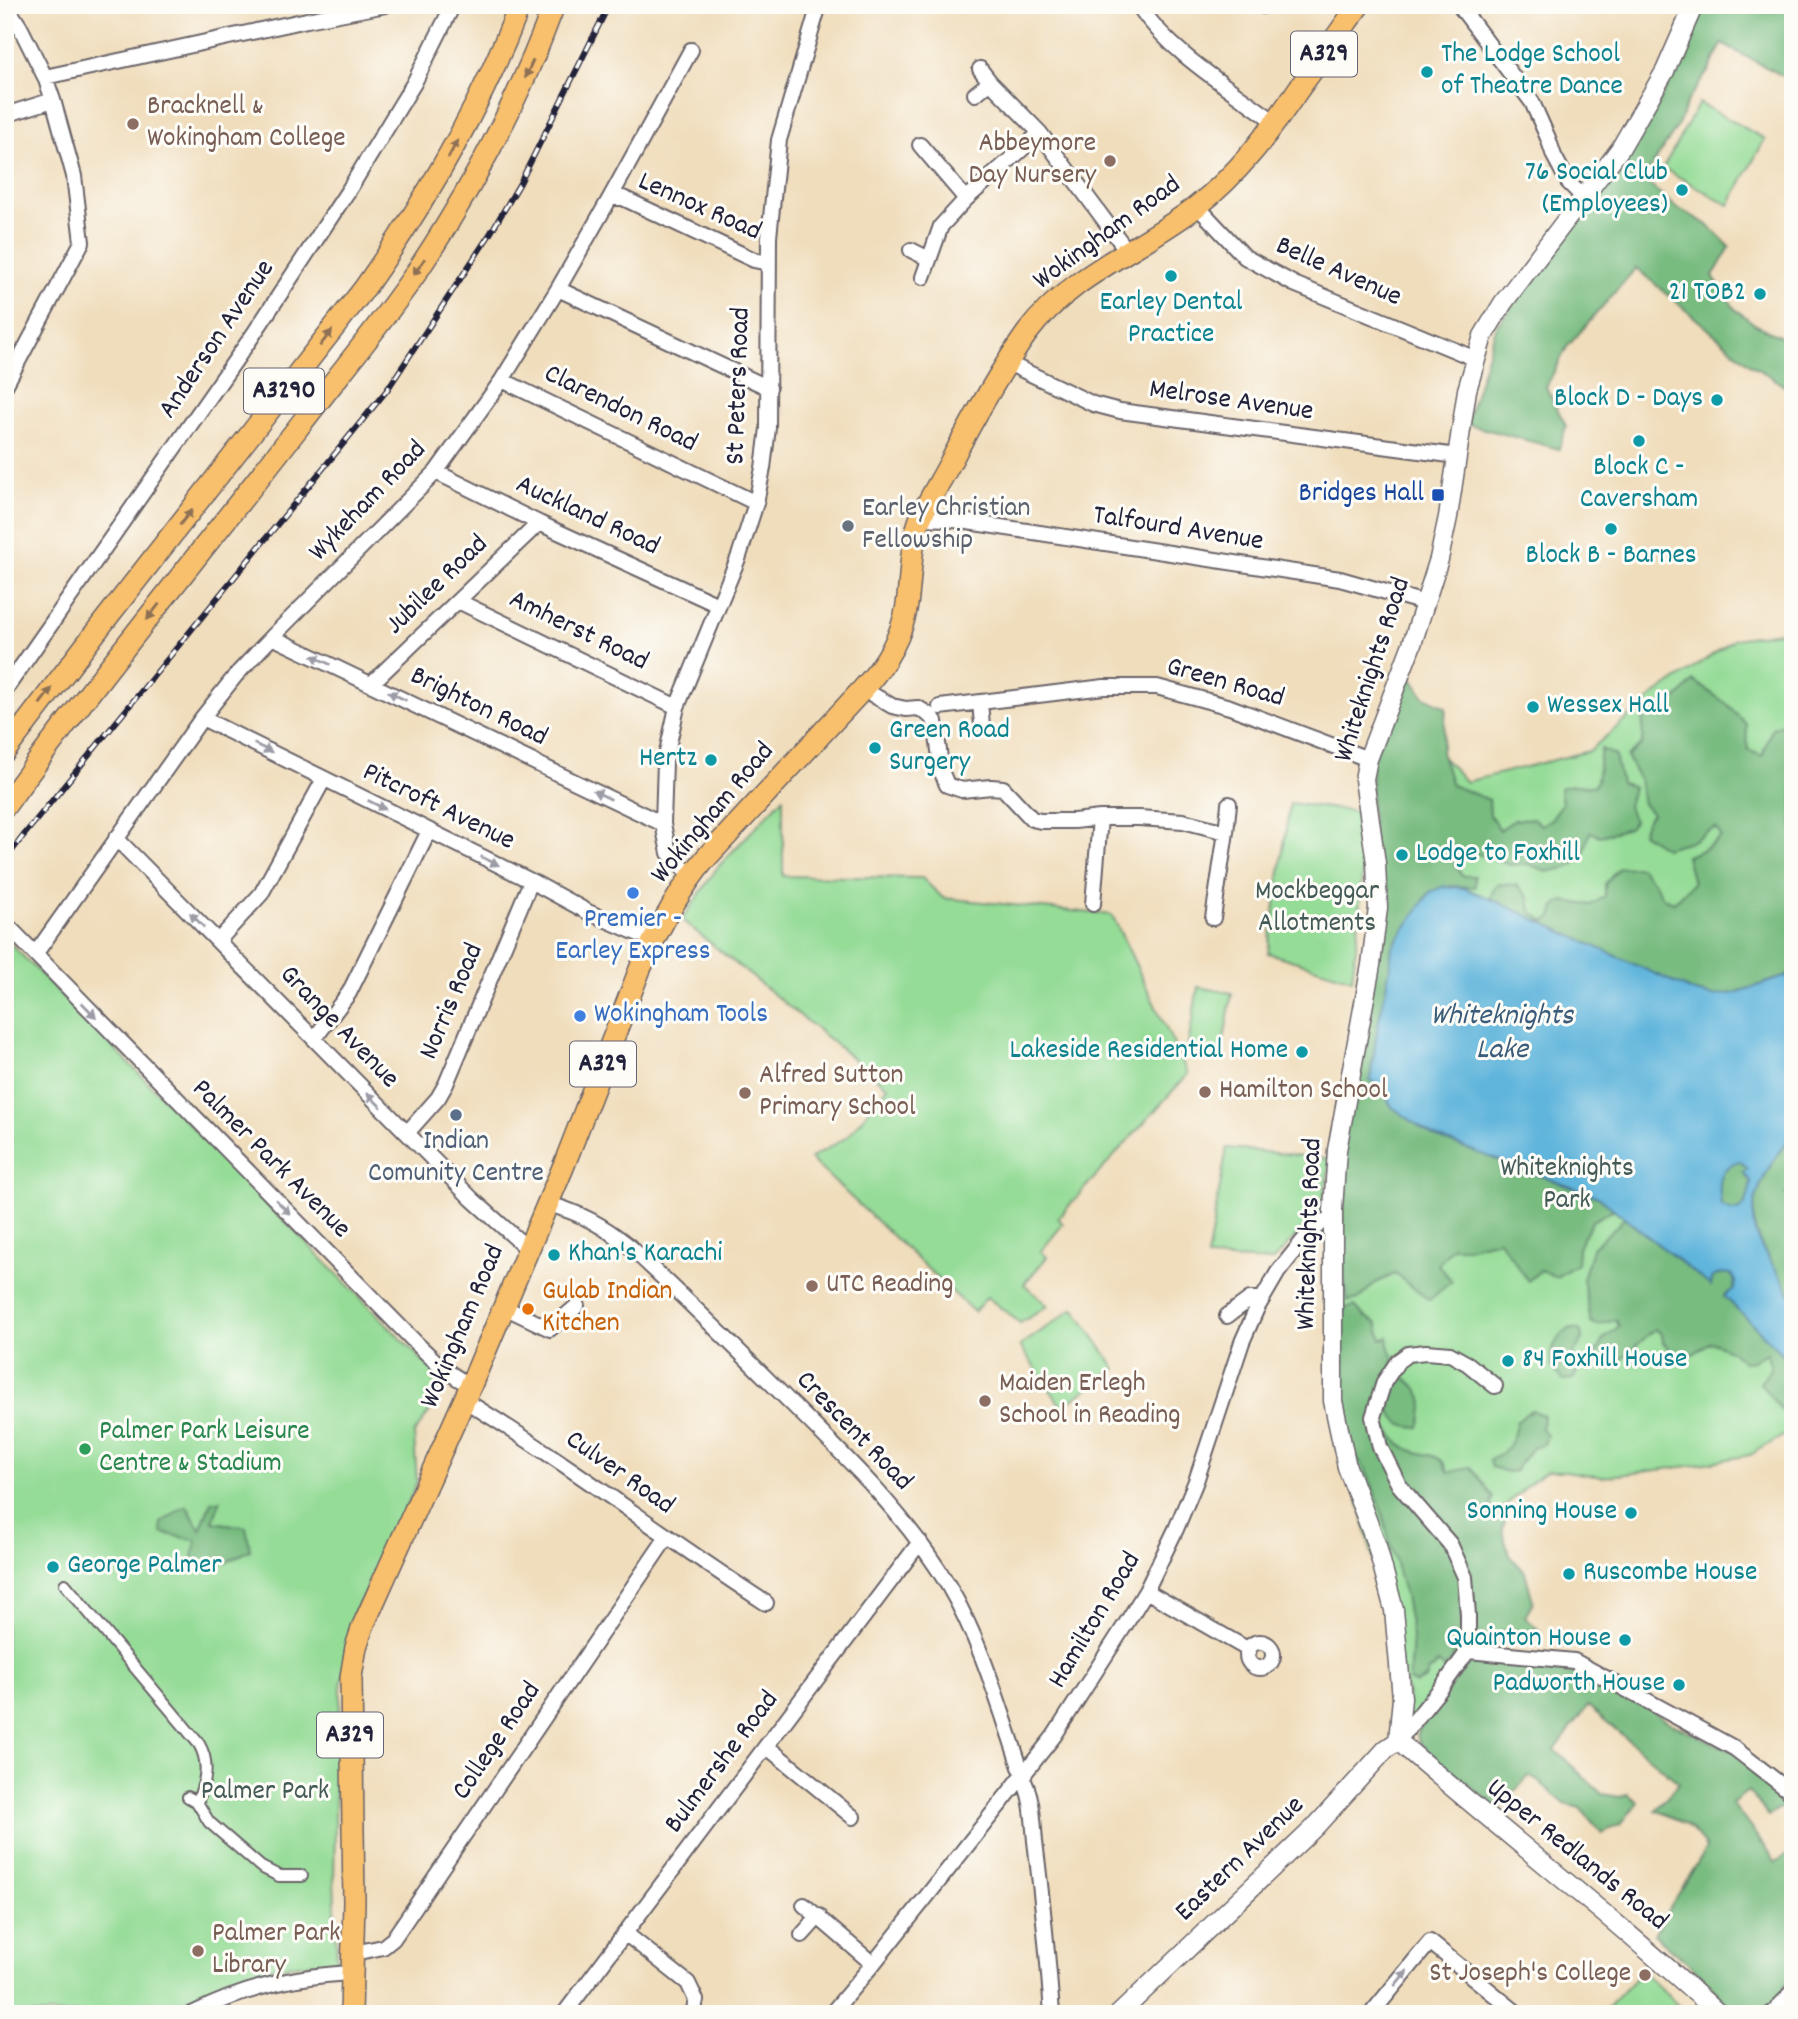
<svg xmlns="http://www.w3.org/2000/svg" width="1798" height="2019" viewBox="0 0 1798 2019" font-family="Dekko,sans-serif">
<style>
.green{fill:#95dc97;stroke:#5c7f69;stroke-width:2}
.forest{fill:#78bc80;stroke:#4d6f5e;stroke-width:2}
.water{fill:#60b5dc;stroke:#416c8c;stroke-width:2;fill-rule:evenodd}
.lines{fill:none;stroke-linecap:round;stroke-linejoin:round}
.pedestrian-casing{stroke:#6a6368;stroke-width:14}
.minor-casing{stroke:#6a6368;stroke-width:18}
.tertiary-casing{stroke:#6a6368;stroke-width:21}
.primary-casing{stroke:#6a6368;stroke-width:24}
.pedestrian{stroke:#fff;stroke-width:10}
.minor{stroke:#fff;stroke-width:14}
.tertiary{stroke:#fff;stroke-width:18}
.primary{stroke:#f8bf6c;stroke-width:21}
.rail-casing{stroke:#22223b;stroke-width:6}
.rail{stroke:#fdfcf7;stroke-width:3.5;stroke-dasharray:10;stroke-linecap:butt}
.oneway{fill:#8d7054}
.oneway2{fill:#9c9ca7}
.culture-dot{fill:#0f9aa8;stroke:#fdfcf7;stroke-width:2.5}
.education-dot{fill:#8d6e63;stroke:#fdfcf7;stroke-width:2.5}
.transit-dot{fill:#1a4fb4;stroke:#fdfcf7;stroke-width:2.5}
.worship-dot{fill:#6b7280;stroke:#fdfcf7;stroke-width:2.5}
.shop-dot{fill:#3f7fe0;stroke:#fdfcf7;stroke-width:2.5}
.service-dot{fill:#5c6f8a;stroke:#fdfcf7;stroke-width:2.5}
.food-dot{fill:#e8710a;stroke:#fdfcf7;stroke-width:2.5}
.leisure-dot{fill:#2e9e5b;stroke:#fdfcf7;stroke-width:2.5}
.labels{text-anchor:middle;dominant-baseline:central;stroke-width:6;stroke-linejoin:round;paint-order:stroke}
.shield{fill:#fdfcf7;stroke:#646373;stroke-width:2}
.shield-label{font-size:26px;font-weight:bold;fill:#22223b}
.culture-label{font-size:28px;fill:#0d838f;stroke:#fdfcf7;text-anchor:start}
.education-label{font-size:28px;fill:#785e54;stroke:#fdfcf7;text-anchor:start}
.street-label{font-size:28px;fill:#22223b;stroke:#fdfcf7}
.transit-label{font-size:28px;fill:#164399;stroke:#fdfcf7;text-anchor:end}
.worship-label{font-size:28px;fill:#5b616d;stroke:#fdfcf7;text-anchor:start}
.park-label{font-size:28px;fill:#445a57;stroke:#fdfcf7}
.shop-label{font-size:28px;fill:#366cbe;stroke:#fdfcf7}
.service-label{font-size:28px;fill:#4e5e75;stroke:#fdfcf7}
.food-label{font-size:28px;fill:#c56008;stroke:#fdfcf7;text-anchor:start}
.leisure-label{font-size:28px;fill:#27864d;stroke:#fdfcf7;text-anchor:start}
.water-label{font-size:30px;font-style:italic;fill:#3b5d7b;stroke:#fdfcf7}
</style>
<rect width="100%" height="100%" fill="#fdfcf7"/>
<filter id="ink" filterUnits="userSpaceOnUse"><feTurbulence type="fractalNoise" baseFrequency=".0143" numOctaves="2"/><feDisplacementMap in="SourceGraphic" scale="14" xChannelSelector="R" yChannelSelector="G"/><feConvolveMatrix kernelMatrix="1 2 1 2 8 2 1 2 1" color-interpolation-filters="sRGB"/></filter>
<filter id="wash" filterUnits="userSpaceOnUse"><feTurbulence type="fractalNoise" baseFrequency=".00686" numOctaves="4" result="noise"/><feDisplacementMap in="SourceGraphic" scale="28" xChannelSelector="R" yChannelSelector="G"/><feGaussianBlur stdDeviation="1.57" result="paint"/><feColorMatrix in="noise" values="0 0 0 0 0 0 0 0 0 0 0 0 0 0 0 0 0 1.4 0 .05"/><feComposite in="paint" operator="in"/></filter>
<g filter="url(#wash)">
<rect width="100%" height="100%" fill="#f0ddbc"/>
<path class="green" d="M1699,103l66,36 -36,66 -66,-37z
M1793,580v850l-43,25 -61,11 -87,11 -37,-6h-18l-11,7 -40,36 -28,137 -64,82 4,-37 -58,-228 -10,-65 4,-127 -3,-52 36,-282 20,-234 69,74 123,-31 63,-54 83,-58 51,-8z
M783,798v78l139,2 21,20 169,17 76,159 -130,144 5,6 -22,27 6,6 -23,27 24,22 -28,17 -33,-26 -13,15 -164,-153 37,-22 41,-50 -206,-167 35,-52z
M1290,803l68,9 6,38 -6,80 -6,49 -84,-26z
M5,938l429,434 4,27 -24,35 3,48 -22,52 -40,78 -7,31 -7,45 -5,85 -2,106 3,82 -77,8 -109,45h-146z
M1198,987l34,6 -11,64 -34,-6z
M1227,1148l104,11 -10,51 -48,51 -66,-3z
M1074,1308l42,61 -54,38 -42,-61z
M1642,1971l45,43h-83l-1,-2z"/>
<path class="forest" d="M1704,5h89v76l-71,-37 -13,26 -22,32 -10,25 -26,40 -5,15 31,26 30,16 23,23 -17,29 22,33 21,16 37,18v49l-28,-19 -13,-7 -116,-98 -69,79 -21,40 20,39 -7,23 -93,-25 30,-97 132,-171 22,-35 48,-98z
M1411,677l13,20 22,10 -2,27 -3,18 11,33 37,15 1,15 10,15 14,-10 19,-2 8,7 10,-6 11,-15 -2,-16 12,-3 22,1 3,-5 4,-32 14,6 6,28 12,4 -5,19 6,15 -5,7 -29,8 -10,-4 -7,24 -13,11 -23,5 -18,-8 -19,1 -33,-11 -6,-6 -10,6 -6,10 7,12h13v11l-30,-1 -15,6 -38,55 -2,21 -12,57 -8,54 8,5 14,23 41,29 165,61 16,12 -22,12 -14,27 -1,16 -21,13 -15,-7 -13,11 -29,-41 -30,7h-17l-14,18 14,16 -23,19 -34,-26 -20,9 -16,16 -11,2 -4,-25 -4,-127 37,-207 -6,-136 1,-46z
M1694,681l33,23 19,20 2,26 14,6 10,-28 21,-8v254l-58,19 -22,3 -19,-4 -203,-93 1,-7 6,-8 19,1 12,13 2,13 14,10 7,-4 3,-10 8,-6 28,4 14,-9v-12l14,-16 21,-1 13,14 10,17 11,4 19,-19 -7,-27c13,-4 26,-9 35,-20l-5,-8 -10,4 -12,8 -29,8 -23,-15 4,-11 6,-8 -9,-10 -4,-25 -12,-22 15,-13 1,-30 34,-16z
M1793,1135v54l-8,5 8,5v101c-12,-20 -26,-40 -35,-62 -15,-33 13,-79 35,-103z
M1740,1160l8,9 -5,3 8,10c-3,20 -8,39 -31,23 -2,-21 -2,-37 20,-45z
M1624,1218l87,67 1,-7c7,-5 12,-6 20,-3l3,7 -1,7 -10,7 69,68v55h-5l-28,-36 11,-16 -5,-14 -13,8 -9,1 -14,-12 -20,-8 -15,11 -19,5 -13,-16 -1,-8 -7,-5 -45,40 -18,-9 11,-20 16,-14 -3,-6 -18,5 -7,-2 -8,-44 10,-33 18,-14z
M1355,1306l9,10 13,7 5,17 6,-3 1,8 5,14 -15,59c7,9 14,20 23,27 14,13 42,4 46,27 10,0 14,-5 23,-5l22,30 -3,9 7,4 8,9 -2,10 3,17 5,11 14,15 8,29 -8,16 16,15 -1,3h-21l-11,-5 -12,6 -15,2 -8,-12 -14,12 -8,25 -8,5 -6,-5 -4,6 -4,1 -3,9 -10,5 -7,-3 3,-45 -7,-40 -26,-93 -14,-35 -10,-12 -11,-37 -7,-44 7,-14 -4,-12 5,-41z
M1572,1328l8,2 3,9 -10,15 5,16 -5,9 -9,1c-5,-4 -10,-8 -12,-13 -5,-16 7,-34 20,-39z
M1403,1376c21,15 24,26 16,51 -20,3 -33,-13 -30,-33 1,-5 4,-11 6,-16z
M1532,1410l12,6 -3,12 6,8 -3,8 -12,3c-5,9 -12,15 -17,24l-7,1 -17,-5 -2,-6c3,-3 7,-4 11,-6 8,-4 16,-24 16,-33 6,-3 10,-10 16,-12z
M220,1501l-7,21 33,5 4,23 -23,12 -29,6 -6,-5 4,-23 -34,-7 -1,-10 19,-14 7,-3 13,24 11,-28z
M1471,1660l112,15 48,21 39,27 71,32 51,46 -23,15 -21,-25 -16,12 44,59 17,-11v131l-8,2 -6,21 -29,9h-15l-39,-44 -42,-36 52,-85c-10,-21 -29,-30 -50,-39l23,-27 -91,-77 -33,44 47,44 18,3 8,-3 10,8 -17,22 -19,9 -22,-25 -15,-4 -23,-20 -13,-8 -31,33 -78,-65 -3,-8 2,-7z"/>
<path class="water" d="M1445,886l19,2 27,11 204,93 18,4 22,-3 58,-19v161c-22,24 -50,69 -36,103 8,19 29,42 35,61 4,11 1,51 1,65l-69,-68 10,-7 1,-7 -3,-7c-8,-3 -13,-2 -20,3l-1,8 -113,-89 -165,-61 -41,-29 -14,-23 -8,-4 8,-55 12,-57 2,-21 38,-55zM1740,1161l8,8 -5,3 8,10c-3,20 -8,39 -30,23 -3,-21 -3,-38 19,-44z"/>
</g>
<g filter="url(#ink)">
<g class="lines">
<g class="pedestrian-casing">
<path id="pedestrian" d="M65,1584l134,160c11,19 7,38 -2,58
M188,1797l9,5 12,20 52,45 18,9h23"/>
</g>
<g class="minor-casing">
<path id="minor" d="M1138,5c34,50 91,82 138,118
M1459,5l73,97 16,36 6,18 14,26 15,15
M1263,6v-1
M980,69l10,13 50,51 88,119
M45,77l262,-57 79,-15
M975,94l15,-12
M5,115l48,-15
M920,145l46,54
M610,198h13l131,62 14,3
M1197,206l48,51 49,27 182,75
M911,250l18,9
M923,277l18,-51 25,-27 74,-66
M558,289l211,99
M1008,363l85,41 27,7 337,45
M502,380l254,123
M5,386l77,-144 -8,-66 -21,-76 -8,-23 -25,-50 -14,-22
M436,472l103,51 179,82
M921,518l27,1 392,60 85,24
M458,601l219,106
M272,637l391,187
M371,684l168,-161
M863,689l29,17 14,3 12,-1 10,6 7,7 7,52 5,12 15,5 29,-3 12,1 29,31 9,2h33l26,-3h39l44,3 43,11 3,-28
M5,690l248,-355 97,-147 64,-105 39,-78
M980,702l2,23
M940,707l164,-20h53l73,20 138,52
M202,718l329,163 57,31 65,28
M116,838l356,361 56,50
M691,876l-22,-23 -6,-29 2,-63 12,-54 62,-151 17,-53 7,-35 5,-40 1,-191 10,-97 40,-135
M1093,904l7,-86
M1213,918l13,-86
M5,923l412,421c17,16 32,32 54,41
M218,941l43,-47 63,-115
M36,953l166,-235 34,-43 36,-38 164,-165 66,-92 56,-91 52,-91 81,-148
M314,1039l35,-46 80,-162
M407,1133l31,-35 8,-14 85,-203
M548,1204c33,9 54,21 81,42 53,49 105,100 156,151 59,58 120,116 163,188 33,56 51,120 72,182l5,7
M504,1307l46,22 27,-23
M1227,1316l23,-17h11
M464,1400c104,63 200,137 302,203
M1146,1591l103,59
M1247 1655a13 13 0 1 1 26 0a13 13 0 1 1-26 0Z
M1468,1651l106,10 160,87 54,42 5,6
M1398,1741l44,-54 26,-36v-36l-3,-38 -15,-33 -51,-59 -19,-38 -7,-30 11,-35 14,-21 10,-7 18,-2 24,2 18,10 27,22
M766,1746l87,71
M1022,1778c11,17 11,43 13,63 7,57 13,115 17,173
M804,1905l69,59
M625,1933l63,50 8,17 -3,14
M802,1935l17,-19
M354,1953l29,-6 10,-8 274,-402
M192,2014c50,-25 106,-39 162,-41
M564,2014l356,-472
M831,2014l42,-50 181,-228 73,-114 19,-31 30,-62 20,-48 46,-139 15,-34 21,-36 24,-30 18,-19 13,-6
M1371,2014l59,-72 88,72
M1771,2014l22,-22"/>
</g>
<g class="tertiary-casing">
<path id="tertiary" d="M1398,1741l4,-43 -8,-88 -17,-64 -30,-79 -14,-66v-191l4,-60 34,-185 7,-57 -2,-45 -12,-84 4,-20 44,-115 27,-85 9,-42 19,-127 16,-54 20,-33 117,-154 45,-78 29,-66
M1398,1741c106,92 218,178 321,273
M1119,2014l196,-187 71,-78 12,-8"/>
</g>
<g class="primary-casing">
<path id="primary" d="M5,751l97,-127 262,-335c63,-89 117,-183 156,-284
M5,806c93,-129 195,-252 292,-377 40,-52 82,-102 119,-156 56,-84 103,-173 138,-268
M351,2014l3,-112 -3,-225 5,-30 7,-21 108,-241 93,-220 76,-196c18,-40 38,-78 66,-111l157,-169c21,-23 39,-52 44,-84 4,-28 3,-56 12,-83 8,-20 20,-38 30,-57 23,-44 49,-91 78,-132 42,-57 114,-84 169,-126 43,-33 74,-76 104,-120 20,-27 39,-54 59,-82"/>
</g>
<use href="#pedestrian" class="pedestrian"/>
<use href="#minor" class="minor"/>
<use href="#tertiary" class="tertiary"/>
<use href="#primary" class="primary"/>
<g class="rail-casing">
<path id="rail" d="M5,860l19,-25 363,-445 103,-156 30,-51 89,-178"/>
</g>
<use href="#rail" class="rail"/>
</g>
<defs><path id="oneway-solid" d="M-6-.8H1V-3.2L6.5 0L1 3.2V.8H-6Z" transform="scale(1.75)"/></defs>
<g class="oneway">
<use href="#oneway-solid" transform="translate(529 69) rotate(114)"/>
<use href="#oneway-solid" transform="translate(453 149) rotate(-62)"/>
<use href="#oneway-solid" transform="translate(419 267) rotate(124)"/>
<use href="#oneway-solid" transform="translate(326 338) rotate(-52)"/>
<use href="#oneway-solid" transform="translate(186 517) rotate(-52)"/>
<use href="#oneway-solid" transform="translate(153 612) rotate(128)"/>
<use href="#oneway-solid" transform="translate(46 696) rotate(-53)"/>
</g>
<g class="oneway2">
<use href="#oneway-solid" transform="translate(321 660) rotate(-155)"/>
<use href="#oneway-solid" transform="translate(397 696) rotate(-154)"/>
<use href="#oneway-solid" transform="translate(263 748) rotate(26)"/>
<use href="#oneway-solid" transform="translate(602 795) rotate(-154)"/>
<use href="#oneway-solid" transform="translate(377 805) rotate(27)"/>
<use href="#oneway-solid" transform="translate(490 861) rotate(26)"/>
<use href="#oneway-solid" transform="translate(197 920) rotate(-135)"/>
<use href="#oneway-solid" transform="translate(89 1010) rotate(46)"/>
<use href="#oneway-solid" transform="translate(374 1100) rotate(-135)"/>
<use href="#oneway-solid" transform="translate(283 1207) rotate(45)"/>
<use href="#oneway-solid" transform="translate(1401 1978) rotate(-51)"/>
</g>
</g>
<g class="culture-dot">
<circle cx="1427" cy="72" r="7"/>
<circle cx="1682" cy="190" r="7"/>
<circle cx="1171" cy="276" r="7"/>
<circle cx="1760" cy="294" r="7"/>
<circle cx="1717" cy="400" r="7"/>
<circle cx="1639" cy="441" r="7"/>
<circle cx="1611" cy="529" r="7"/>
<circle cx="1533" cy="707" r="7"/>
<circle cx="875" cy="748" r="7"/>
<circle cx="711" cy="760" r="7"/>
<circle cx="1402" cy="855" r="7"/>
<circle cx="1302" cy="1052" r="7"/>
<circle cx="554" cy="1255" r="7"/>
<circle cx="1508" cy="1361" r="7"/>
<circle cx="1631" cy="1513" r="7"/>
<circle cx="53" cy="1567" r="7"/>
<circle cx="1569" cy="1574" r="7"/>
<circle cx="1625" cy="1640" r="7"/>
<circle cx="1679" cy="1685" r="7"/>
</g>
<g class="education-dot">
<circle cx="133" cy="124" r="7"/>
<circle cx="1110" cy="161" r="7"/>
<circle cx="1205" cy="1092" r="7"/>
<circle cx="745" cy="1093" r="7"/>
<circle cx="812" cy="1286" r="7"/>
<circle cx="985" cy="1401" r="7"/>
<circle cx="198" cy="1951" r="7"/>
<circle cx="1645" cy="1975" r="7"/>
</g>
<rect class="transit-dot" x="1431" y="488" width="14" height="14" rx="3.5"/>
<circle class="worship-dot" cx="848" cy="526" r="7"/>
<g class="shop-dot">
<circle cx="633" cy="893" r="7"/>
<circle cx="580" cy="1016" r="7"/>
</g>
<circle class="service-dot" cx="456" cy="1115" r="7"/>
<circle class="food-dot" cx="528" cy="1309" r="7"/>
<circle class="leisure-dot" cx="85" cy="1449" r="7"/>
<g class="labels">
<g class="shield">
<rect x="1291" y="31.5" width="66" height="45" rx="5"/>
<rect x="244" y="368.5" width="80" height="45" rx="5"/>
<rect x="570" y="1041.5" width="66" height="45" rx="5"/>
<rect x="317" y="1712.5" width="66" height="45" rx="5"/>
</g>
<g class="shield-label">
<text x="1324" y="54">A329</text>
<text x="284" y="391">A3290</text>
<text x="603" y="1064">A329</text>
<text x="350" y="1735">A329</text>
</g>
<g class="culture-label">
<text x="1441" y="56">The Lodge School<tspan x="1441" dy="32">of Theatre Dance</tspan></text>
<text x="1668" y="174" text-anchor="end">76 Social Club<tspan x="1668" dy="32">(Employees)</tspan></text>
<text x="1746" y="294" text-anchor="end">21 TOB2</text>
<text x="1171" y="304" text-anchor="middle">Earley Dental<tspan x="1171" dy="32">Practice</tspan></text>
<text x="1703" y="400" text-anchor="end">Block D - Days</text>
<text x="1639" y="469" text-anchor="middle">Block C -<tspan x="1639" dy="32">Caversham</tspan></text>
<text x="1611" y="557" text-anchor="middle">Block B - Barnes</text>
<text x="1547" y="707">Wessex Hall</text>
<text x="889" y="732">Green Road<tspan x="889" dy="32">Surgery</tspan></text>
<text x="697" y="760" text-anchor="end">Hertz</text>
<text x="1416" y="855">Lodge to Foxhill</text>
<text x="1288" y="1052" text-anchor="end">Lakeside Residential Home</text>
<text x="568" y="1255">Khan's Karachi</text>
<text x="1522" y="1361">84 Foxhill House</text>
<text x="1617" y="1513" text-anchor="end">Sonning House</text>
<text x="67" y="1567">George Palmer</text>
<text x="1583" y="1574">Ruscombe House</text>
<text x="1611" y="1640" text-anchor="end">Quainton House</text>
<text x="1665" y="1685" text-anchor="end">Padworth House</text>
</g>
<g class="education-label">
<text x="147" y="108">Bracknell &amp;<tspan x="147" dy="32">Wokingham College</tspan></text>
<text x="1096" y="145" text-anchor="end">Abbeymore<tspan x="1096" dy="32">Day Nursery</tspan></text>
<text x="759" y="1077">Alfred Sutton<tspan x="759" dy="32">Primary School</tspan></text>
<text x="1219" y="1092">Hamilton School</text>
<text x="826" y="1286">UTC Reading</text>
<text x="999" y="1385">Maiden Erlegh<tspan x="999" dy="32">School in Reading</tspan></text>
<text x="212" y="1935">Palmer Park<tspan x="212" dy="32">Library</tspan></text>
<text x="1631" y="1975" text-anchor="end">St Joseph's College</text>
</g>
<g class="street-label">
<text transform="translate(699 208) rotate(24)">Lennox Road</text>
<text transform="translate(1108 234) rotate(-36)">Wokingham Road</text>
<text transform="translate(1338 273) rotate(24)">Belle Avenue</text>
<text transform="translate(218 340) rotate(-56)">Anderson Avenue</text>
<text transform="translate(740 386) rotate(-88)">St Peters Road</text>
<text transform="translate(1231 402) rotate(8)">Melrose Avenue</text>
<text transform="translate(620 410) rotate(26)">Clarendon Road</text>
<text transform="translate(369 502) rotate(-46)">Wykeham Road</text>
<text transform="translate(587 517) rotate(25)">Auckland Road</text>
<text transform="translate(1178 530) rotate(9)">Talfourd Avenue</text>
<text transform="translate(438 586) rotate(-44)">Jubilee Road</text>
<text transform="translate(578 632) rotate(26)">Amherst Road</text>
<text transform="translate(1374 670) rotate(-72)">Whiteknights Road</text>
<text transform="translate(1225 684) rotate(16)">Green Road</text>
<text transform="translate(478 708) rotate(26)">Brighton Road</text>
<text transform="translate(438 808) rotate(26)">Pitcroft Avenue</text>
<text transform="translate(714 814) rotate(-50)">Wokingham Road</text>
<text transform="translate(453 1002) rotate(-67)">Norris Road</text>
<text transform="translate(338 1028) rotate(46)">Grange Avenue</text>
<text transform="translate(270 1160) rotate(45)">Palmer Park Avenue</text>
<text transform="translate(1311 1234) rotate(-88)">Whiteknights Road</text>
<text transform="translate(464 1327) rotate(-67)">Wokingham Road</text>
<text transform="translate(853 1432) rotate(46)">Crescent Road</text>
<text transform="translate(619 1474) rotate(35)">Culver Road</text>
<text transform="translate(1096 1621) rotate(-59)">Hamilton Road</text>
<text transform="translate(498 1742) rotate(-56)">College Road</text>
<text transform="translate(723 1763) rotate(-53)">Bulmershe Road</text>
<text transform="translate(1576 1856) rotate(39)">Upper Redlands Road</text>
<text transform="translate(1241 1860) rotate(-44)">Eastern Avenue</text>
</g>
<g class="transit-label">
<text x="1424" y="495">Bridges Hall</text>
</g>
<g class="worship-label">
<text x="862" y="510">Earley Christian<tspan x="862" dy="32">Fellowship</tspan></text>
</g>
<g class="park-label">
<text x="1317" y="893">Mockbeggar<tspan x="1317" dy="32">Allotments</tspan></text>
<text x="1567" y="1170">Whiteknights<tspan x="1567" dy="32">Park</tspan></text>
<text x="265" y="1793">Palmer Park</text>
</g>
<g class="shop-label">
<text x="633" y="921">Premier -<tspan x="633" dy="32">Earley Express</tspan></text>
<text x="594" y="1016" text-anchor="start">Wokingham Tools</text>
</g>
<g class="service-label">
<text x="456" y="1143">Indian<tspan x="456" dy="32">Comunity Centre</tspan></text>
</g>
<g class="food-label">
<text x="542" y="1293">Gulab Indian<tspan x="542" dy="32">Kitchen</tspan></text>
</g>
<g class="leisure-label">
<text x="99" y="1433">Palmer Park Leisure<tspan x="99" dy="32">Centre &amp; Stadium</tspan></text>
</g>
<g class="water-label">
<text x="1502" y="1017">Whiteknights<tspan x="1502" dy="34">Lake</tspan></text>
</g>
</g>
<rect width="1798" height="2019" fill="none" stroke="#fdfcf7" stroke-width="28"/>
</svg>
